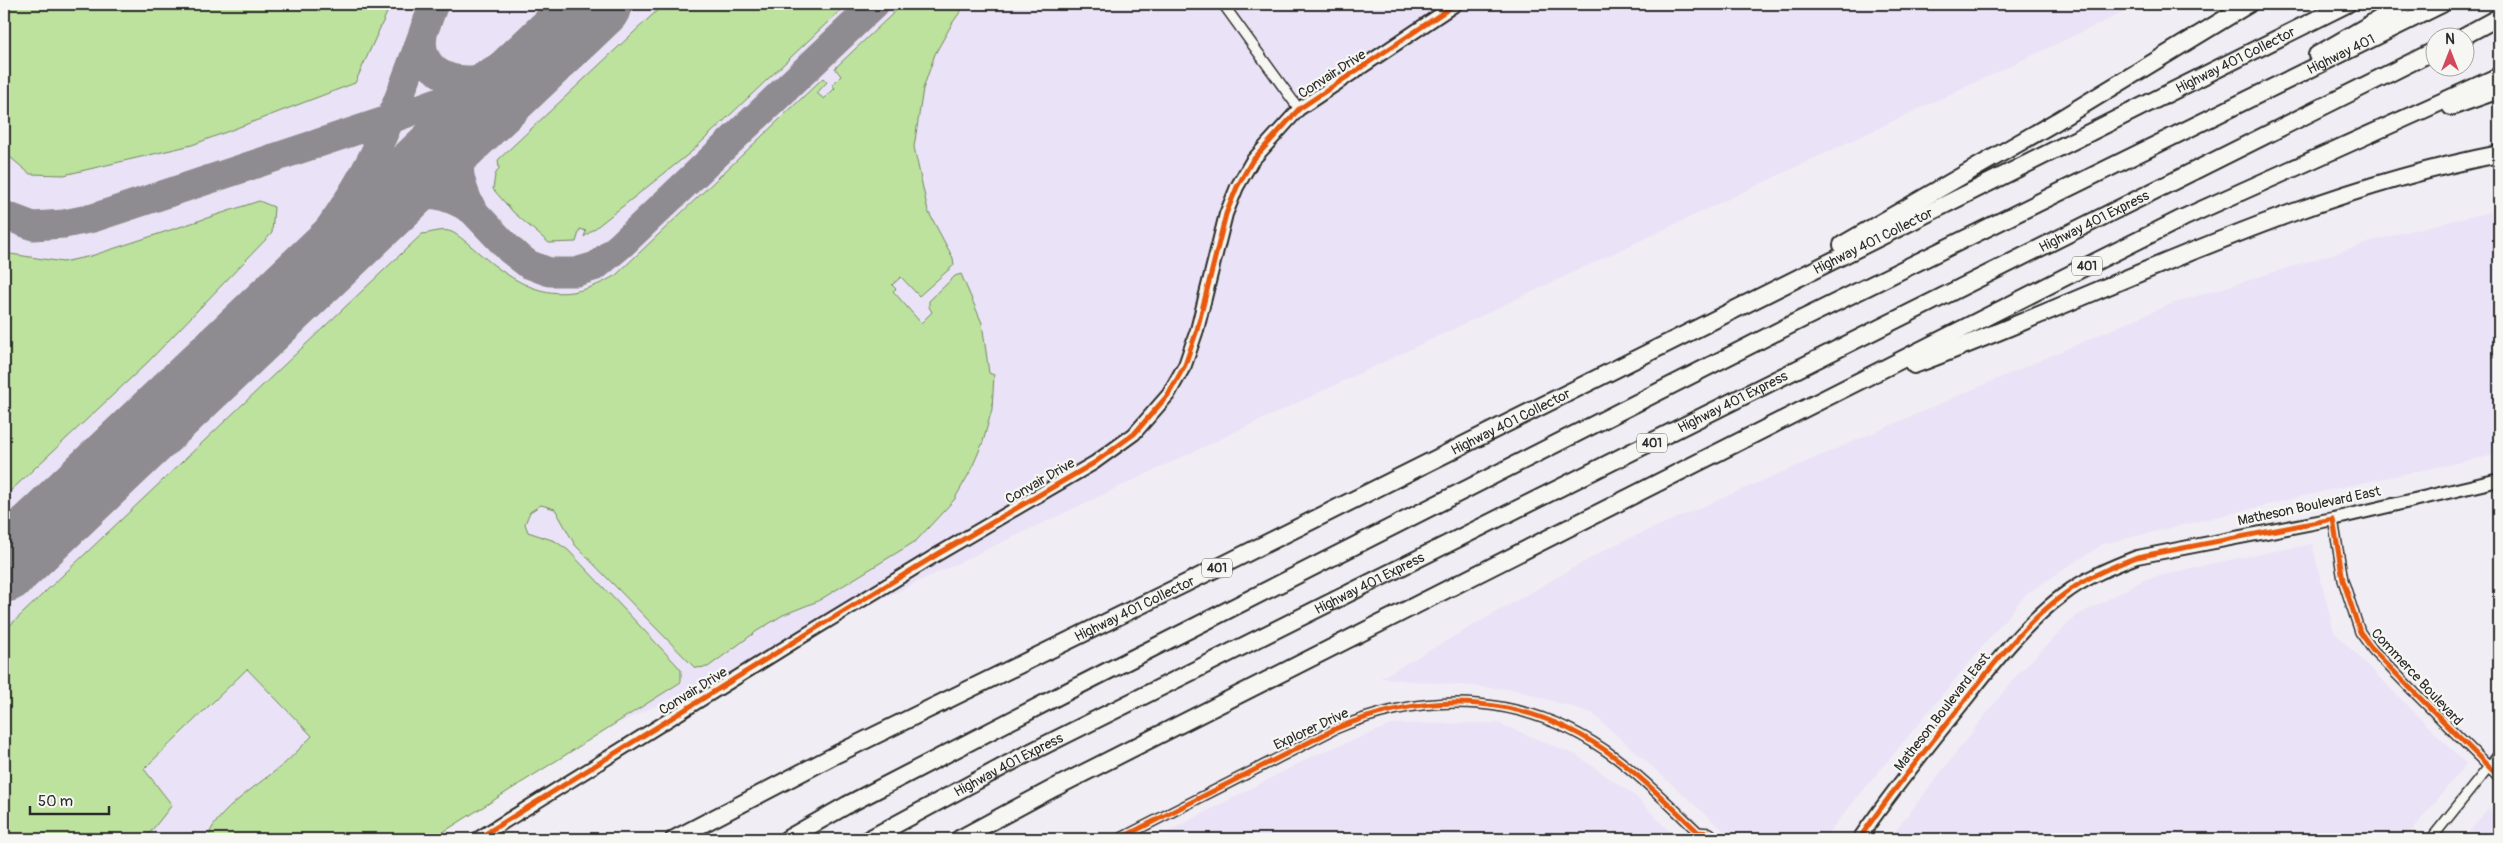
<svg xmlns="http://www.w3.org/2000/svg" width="2503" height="843" viewBox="0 0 2503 843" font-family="Pangolin,sans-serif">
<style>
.built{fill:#eae2f6}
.green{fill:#bce29d;stroke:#748664}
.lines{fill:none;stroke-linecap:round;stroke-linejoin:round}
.taxiway{stroke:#8e8c90;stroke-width:29}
.runway{stroke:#8e8c90;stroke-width:71}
.street-casing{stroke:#2b2b2b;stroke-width:12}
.secondary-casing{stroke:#2b2b2b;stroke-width:16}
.highway-casing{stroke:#2b2b2b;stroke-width:20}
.street{stroke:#f6f6f2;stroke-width:9}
.secondary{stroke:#f6f6f2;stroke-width:12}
.highway{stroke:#f6f6f2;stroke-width:16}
.cycleway-casing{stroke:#f6f6f2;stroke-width:8}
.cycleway{stroke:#e8590c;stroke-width:5}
.labels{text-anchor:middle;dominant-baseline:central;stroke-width:4.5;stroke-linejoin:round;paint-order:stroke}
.shield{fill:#f6f6f2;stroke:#686867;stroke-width:1}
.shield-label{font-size:12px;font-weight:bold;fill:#2b2b2b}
.street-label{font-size:14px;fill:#2b2b2b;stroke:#f6f6f2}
</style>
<rect width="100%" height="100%" fill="#f1edf4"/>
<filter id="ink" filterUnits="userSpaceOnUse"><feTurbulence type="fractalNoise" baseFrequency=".02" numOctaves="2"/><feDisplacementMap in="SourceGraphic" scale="10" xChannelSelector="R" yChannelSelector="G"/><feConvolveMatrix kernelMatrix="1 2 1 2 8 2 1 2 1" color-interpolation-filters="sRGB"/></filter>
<g filter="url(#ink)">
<path class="built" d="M4,4h2137l-1767,835h-370z
M2499,210v244l-157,33 -239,57 -77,50 -203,245h-90l-141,-126 -76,-23 -135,-12 231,-132 556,-241 232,-72z
M2312,544l22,88 132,132 -61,75h-516l126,-162 61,-61 70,-37 68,-16z
M1498,723l80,33 57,40 42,43h-523l159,-83 81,-32z
M2488,809l11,11v19h-36z"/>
<path class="green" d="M4,4h387l-36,79 -163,62 -128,30 -34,-1 -26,-22z
M664,4h183l-157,149 -106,84 2,-6 -6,-2 -4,13 -27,1 -36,-31 -20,-23 2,-14 4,-7 -1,-8z
M903,4h63l-13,18 -18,32 -12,35 -9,58 14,64 25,47 1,7 -35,31 -18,-19 -9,8 4,4 -3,2 28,32 11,-11 -3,-5v-6l26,-25 6,-2 21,49 7,50 5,2 -2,34 -9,33 -13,30 -16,28 -38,41 -98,60 -35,14 -26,16 -49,36 -13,1 -120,-123 -20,-36 -14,-4 -11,7 -5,12 3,8 27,9 13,9 108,114 5,6v12l-244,154 -5,3h-224c3,-25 57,-59 76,-75 10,-9 19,-19 28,-28l-65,-67 -103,100 28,36 -27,34h-141v-208l418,-397c10,-1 20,-6 30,-2 11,6 23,18 33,26 44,36 79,48 131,17l207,-197 4,4 -10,11 7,6 11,-11 -3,-3 9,-9 -6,-8z
M259,201l15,6 -2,26 -126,131 -142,133v-244l59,9 28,-6z"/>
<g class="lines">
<path class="taxiway" d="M424,30c-10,40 27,56 60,48
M415,150l95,100 18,14 21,8h27l20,-6 25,-21 254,-241
M4,215l29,11 31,-2 29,-6 295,-98 55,-20 137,-81
M310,278c16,-15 32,-30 48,-45 39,-36 65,-55 115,-22 -29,-53 -10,-77 29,-114 16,-15 32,-30 48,-45
M224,359c49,-59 101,-116 139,-184 30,-53 49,-114 71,-171
M4,556l54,-40"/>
<path class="runway" d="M4,567l592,-563"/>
<g class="street-casing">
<path id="street" d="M1223,4l76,105
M2333,519l10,61 17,52 13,18 43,44 83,83
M1119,839l216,-110c97,-41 196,-35 281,29 29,22 56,49 82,74l12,1 6,6
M2431,839l68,-85"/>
</g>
<g class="secondary-casing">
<path id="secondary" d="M477,839l328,-204 133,-81 156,-91 40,-29 34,-39 17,-30 12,-35 29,-116 11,-27 15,-26 47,-52 157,-105
M1859,839c32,-47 68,-91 104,-136 30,-38 61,-79 100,-108 22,-17 48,-28 74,-38l196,-38 166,-39"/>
</g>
<g class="highway-casing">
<g id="highway">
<path d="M2460,38l39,-21"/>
<path d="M2317,55l88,-51"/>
<path d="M2451,107l48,-17"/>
<path d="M1842,245l215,-124 192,-117"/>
<path d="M1914,365c195,-73 379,-171 585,-211"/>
<path id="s1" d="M674,839l163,-85 388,-190 1122,-560"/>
<path id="s2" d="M787,839l60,-34 229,-118 724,-367 642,-316"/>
<path id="s3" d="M869,839l150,-81 1417,-708"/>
<path d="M959,839l95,-51 1017,-514 112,-56 316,-142"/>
</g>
</g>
<use href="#street" class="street"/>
<use href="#secondary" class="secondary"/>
<use href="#highway" class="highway"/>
<g class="cycleway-casing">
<path id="cycleway" d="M477,839l328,-204 133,-81 156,-91 40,-29 34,-39 17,-30 12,-35 29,-116 11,-27 15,-26 47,-52 157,-105
M1119,839l216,-110c97,-41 196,-35 281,29 29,22 56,49 82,74l12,1 6,6
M1859,839c32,-47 68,-91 104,-136 30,-38 61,-79 100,-108 22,-17 48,-28 74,-38l196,-38 10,61 17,52 13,18 43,44 83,83"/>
</g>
<use href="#cycleway" class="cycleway"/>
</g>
</g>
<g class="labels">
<g class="shield">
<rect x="2072" y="256.5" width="30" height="19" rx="4"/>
<rect x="1637" y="433.5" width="30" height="19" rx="4"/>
<rect x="1202" y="558.5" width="30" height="19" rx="4"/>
</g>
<g class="shield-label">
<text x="2087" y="266">401</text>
<text x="1652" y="443">401</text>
<text x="1217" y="568">401</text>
</g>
<g class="street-label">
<text stroke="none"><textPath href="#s2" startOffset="1741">Highway 401</textPath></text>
<text stroke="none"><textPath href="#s1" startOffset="1745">Highway 401 Collector</textPath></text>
<text transform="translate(1332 74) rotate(-33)">Convair Drive</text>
<text stroke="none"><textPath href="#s3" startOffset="1372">Highway 401 Express</textPath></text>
<text stroke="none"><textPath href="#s1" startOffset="1340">Highway 401 Collector</textPath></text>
<text stroke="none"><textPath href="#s3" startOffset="968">Highway 401 Express</textPath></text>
<text stroke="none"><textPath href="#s1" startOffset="935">Highway 401 Collector</textPath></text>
<text transform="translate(1040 481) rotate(-30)">Convair Drive</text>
<text transform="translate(2309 506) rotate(-12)">Matheson Boulevard East</text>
<text stroke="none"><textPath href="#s3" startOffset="562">Highway 401 Express</textPath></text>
<text stroke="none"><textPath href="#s1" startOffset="515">Highway 401 Collector</textPath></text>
<text transform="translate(2417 677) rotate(47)">Commerce Boulevard</text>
<text transform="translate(693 691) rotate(-32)">Convair Drive</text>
<text transform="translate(1942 712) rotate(-52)">Matheson Boulevard East</text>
<text transform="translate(1311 729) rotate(-25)">Explorer Drive</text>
<text stroke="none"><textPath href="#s3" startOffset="158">Highway 401 Express</textPath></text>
</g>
</g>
<rect width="2503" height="843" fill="none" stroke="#f6f6f2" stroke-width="20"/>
<rect x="10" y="10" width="2483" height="823" fill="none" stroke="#2b2b2b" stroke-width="2" filter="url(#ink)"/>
<g transform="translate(2450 52)"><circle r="24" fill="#f6f6f2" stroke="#a5a5a2"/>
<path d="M0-4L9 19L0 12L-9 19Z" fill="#d1495b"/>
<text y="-8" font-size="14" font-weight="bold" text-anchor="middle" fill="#2b2b2b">N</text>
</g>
<path d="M30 806v8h79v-8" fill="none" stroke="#2b2b2b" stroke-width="2.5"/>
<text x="38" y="806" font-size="15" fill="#2b2b2b" stroke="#f6f6f2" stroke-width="4" paint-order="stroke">50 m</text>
</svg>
